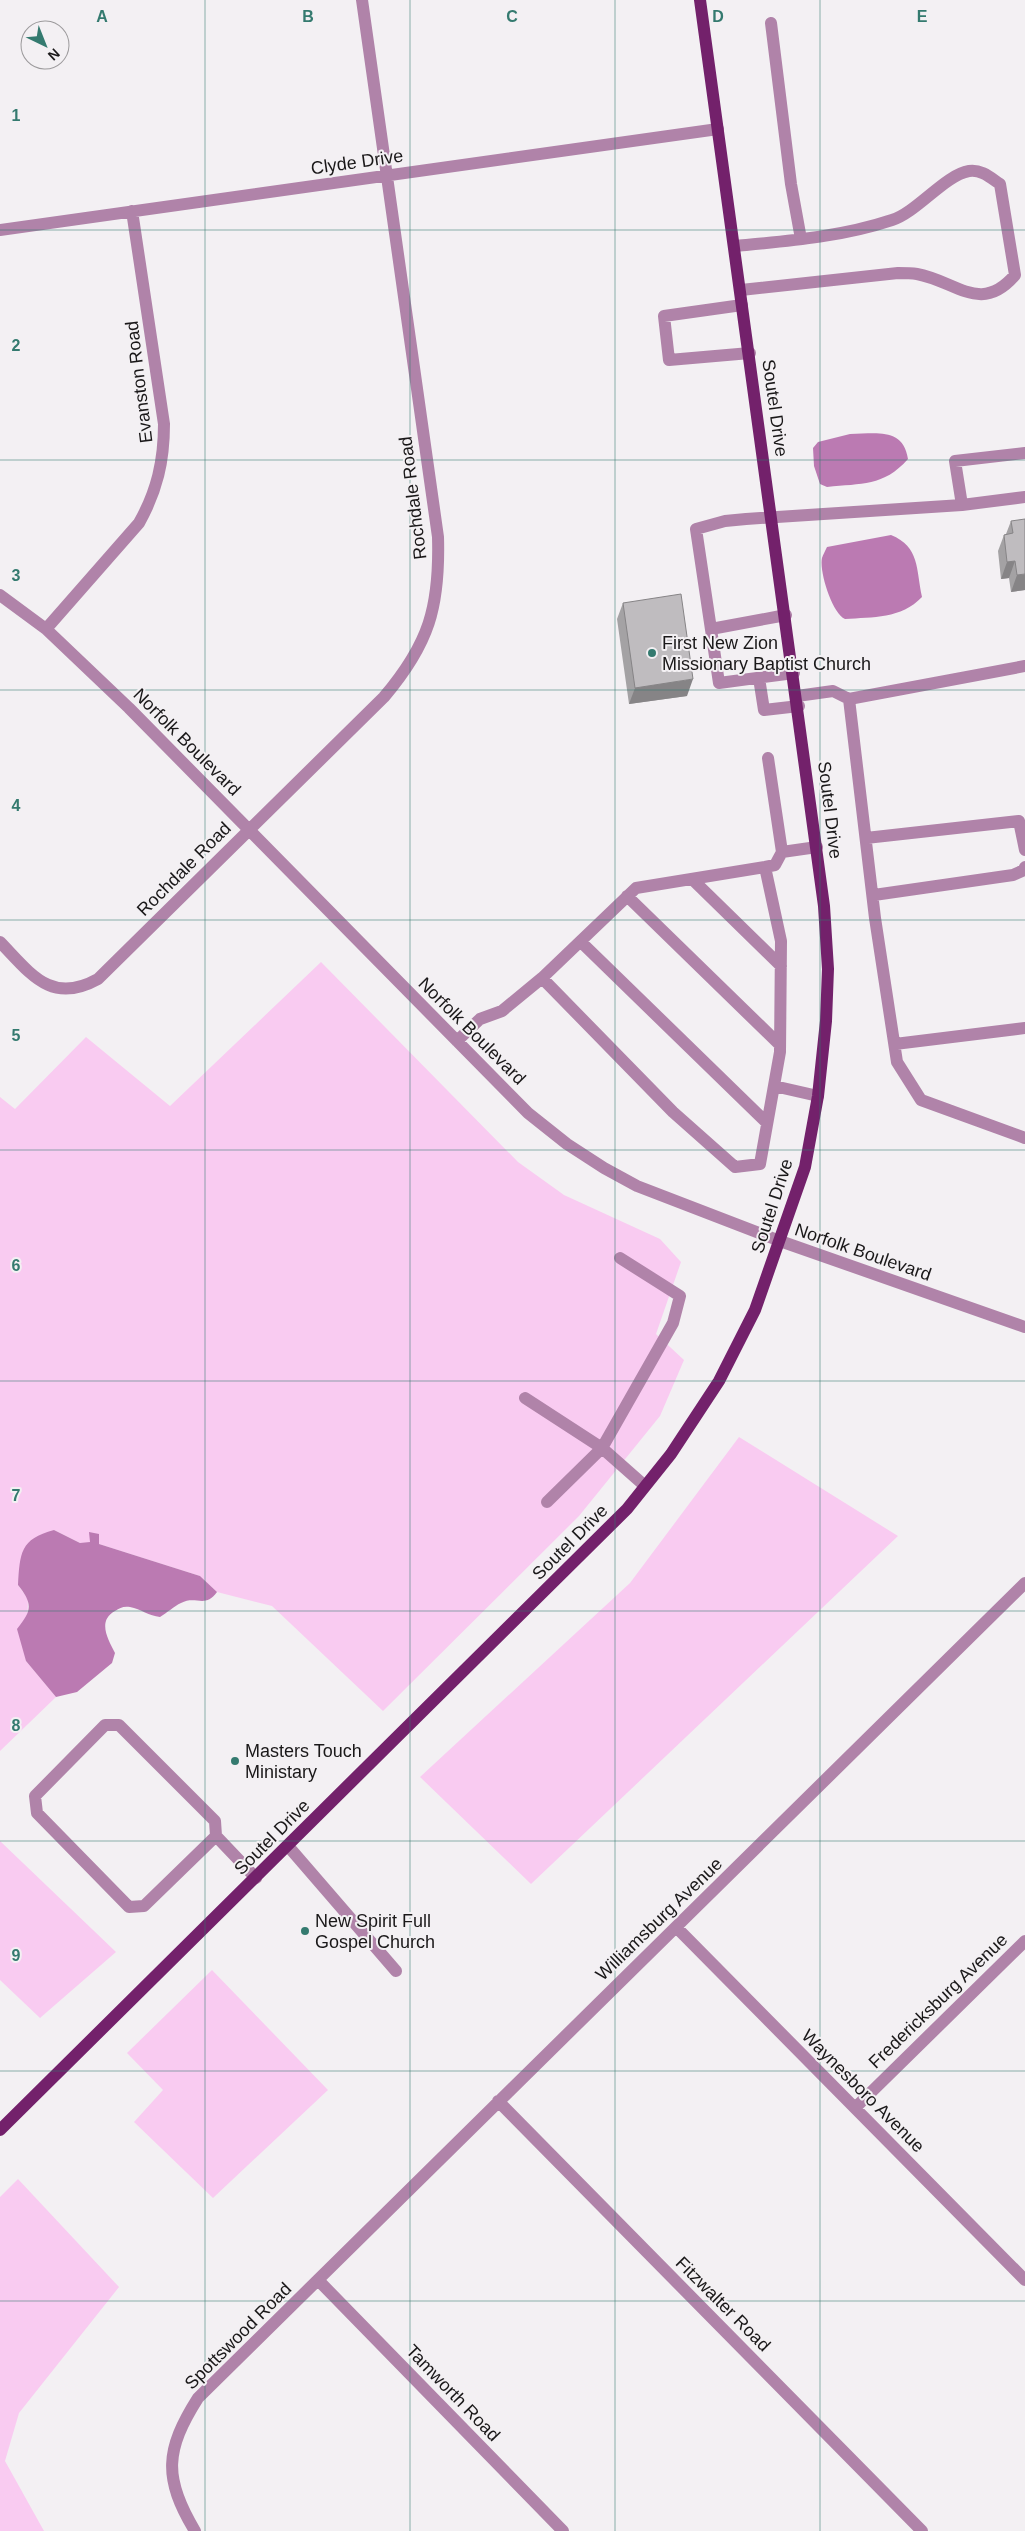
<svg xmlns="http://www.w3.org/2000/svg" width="1025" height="2531" viewBox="0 0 1025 2531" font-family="Helvetica,sans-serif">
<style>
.green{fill:#f9cbf1}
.water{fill:#bb7ab2}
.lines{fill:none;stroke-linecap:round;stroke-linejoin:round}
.minor{stroke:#b083a9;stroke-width:12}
.major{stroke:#73216b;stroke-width:12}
.wall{fill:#a4a2a4}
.shaded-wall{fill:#868486}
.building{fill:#bfbcbf;stroke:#868486}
.grid{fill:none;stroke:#347a6f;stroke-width:1;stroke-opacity:0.55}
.poi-dot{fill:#347a6f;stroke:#f3f0f3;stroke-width:2}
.labels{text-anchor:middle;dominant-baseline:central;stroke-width:4;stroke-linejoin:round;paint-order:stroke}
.street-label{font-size:18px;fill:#1a1819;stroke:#f3f0f3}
.poi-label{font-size:18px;fill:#1a1819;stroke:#f3f0f3;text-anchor:start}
.grid-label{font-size:16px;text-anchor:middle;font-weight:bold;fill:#347a6f;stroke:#f3f0f3;stroke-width:4;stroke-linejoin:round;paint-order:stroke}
</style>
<rect width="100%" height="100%" fill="#f3f0f3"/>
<path class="green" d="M321,962l197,200 46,33 96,44 21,23 -25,72 28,26 -24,56 -81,100 -196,195 -111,-105 -55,-14 -17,-16 -101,-32v-10l-9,9h-10l-26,-13 -36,55 10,14 -2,62 30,36 -56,54v-654l15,12 71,-72 84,69z
M739,1437l159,99 -367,348 -111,-107 210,-194z
M0,1841l116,111 -76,66 -40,-38z
M212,1970l116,120 -115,108 -79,-76 29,-32 -36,-37z
M18,2179l101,108 -100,126 -14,48 39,70h-44v-334z"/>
<path class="water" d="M850,434c26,0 53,-7 58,25 -25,28 -46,24 -81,28l-7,-3 -6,-18 -1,-18 5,-6z
M891,535c29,12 25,34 31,62 -21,22 -49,20 -77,22 -13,-6 -26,-48 -23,-61 1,-3 3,-7 5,-11z
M54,1530l26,13 10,-1 -1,-10 10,2v10l101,32 17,16c-12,17 -21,3 -36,11 -7,3 -14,10 -21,14 -11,-1 -19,-8 -30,-10 -7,-1 -10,1 -15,4 -18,10 -7,28 0,42l-3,10 -35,29 -21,5 -30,-36 -9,-32c15,-19 16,-25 1,-44 2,-32 2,-46 36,-55z"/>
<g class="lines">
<path class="minor" d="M771,23l20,161 10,55
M0,230l718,-101
M735,246c53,-5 106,-9 157,-26 25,-8 53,-45 77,-49 12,-2 22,7 31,13l15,91c-34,40 -59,6 -98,-1 -6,-1 -13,-1 -19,-1l-157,17
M742,305l-78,11 5,44 81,-7
M962,505l-7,-44 70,-8
M0,595l46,34 83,79 399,405 39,31 37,24 33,18 143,55 245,86
M46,629l93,-106c18,-32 25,-62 25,-99l-32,-213
M711,629l75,-14
M1025,666l-176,33 26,219 22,144 24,38 104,38
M794,673l-75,10 -23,-154 29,-8 21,-2 216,-14 63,-8
M759,678l5,32 35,-4
M797,696l36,-5 16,8
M768,758l14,94
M866,838l153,-17 6,29
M692,879l89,87
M874,895l139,-20 11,-5 1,-3
M627,896l153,149
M0,942c31,32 51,63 98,37l286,-282c45,-53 56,-90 54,-160l-76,-537
M581,942l186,181
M542,978l94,-90 129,-21
M457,1041l23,-22 22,-8 40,-33 131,134 62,55 25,-3 20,-112 1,-111 -16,-74 10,-2 7,-13 35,-5
M895,1044l130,-16
M774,1086l44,10
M525,1398l77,50 43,38
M547,1502l55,-54 71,-125 7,-27 -60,-38
M216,1836l-72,70 -15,1 -92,-94 -2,-17 70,-71h14l96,96 1,15 40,42
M288,1846l108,125
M676,1927l349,353
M498,2101l424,430
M855,2108l170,-167
M318,2280l245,251
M195,2531c-32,-53 -30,-81 3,-133l827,-815"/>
<path class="major" d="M0,2130l627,-621 44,-55 48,-73 36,-71 50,-143 13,-71 8,-75 2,-52 -4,-63 -124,-906"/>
</g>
<path class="wall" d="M1011,521l14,69 -14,2 -2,-14 -8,1 -3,-28 6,-16 2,-1z
M623,603l64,93 -58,8 -12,-85z"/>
<path class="shaded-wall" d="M1015,561l-6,17 -8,1 6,-17z
M1025,574v16l-14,2 6,-17z
M693,679l-6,17 -58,8 6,-16z"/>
<path class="building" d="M1025,519v55l-8,1 -2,-14 -8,1 -3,-27 9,-2 -2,-12z
M681,594l12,85 -58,9 -12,-85z"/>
<path class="grid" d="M205,0v2531M410,0v2531M615,0v2531M820,0v2531M0,230h1025M0,460h1025M0,690h1025M0,920h1025M0,1150h1025M0,1381h1025M0,1611h1025M0,1841h1025M0,2071h1025M0,2301h1025"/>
<g class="poi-dot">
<circle cx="652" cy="653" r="5"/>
<circle cx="235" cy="1761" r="5"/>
<circle cx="305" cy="1931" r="5"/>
</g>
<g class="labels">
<g class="street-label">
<text transform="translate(357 162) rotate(-8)">Clyde Drive</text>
<text transform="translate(139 382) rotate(-97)">Evanston Road</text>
<text transform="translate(775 408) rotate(82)">Soutel Drive</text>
<text transform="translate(413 498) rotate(-97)">Rochdale Road</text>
<text transform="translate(187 742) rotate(45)">Norfolk Boulevard</text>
<text transform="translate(830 810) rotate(83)">Soutel Drive</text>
<text transform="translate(184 869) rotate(-45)">Rochdale Road</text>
<text transform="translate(472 1031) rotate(45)">Norfolk Boulevard</text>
<text transform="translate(772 1206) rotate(-72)">Soutel Drive</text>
<text transform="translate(863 1252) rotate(19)">Norfolk Boulevard</text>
<text transform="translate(570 1542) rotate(-45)">Soutel Drive</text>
<text transform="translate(272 1837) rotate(-45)">Soutel Drive</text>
<text transform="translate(659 1919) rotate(-44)">Williamsburg Avenue</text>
<text transform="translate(938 2001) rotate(-44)">Fredericksburg Avenue</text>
<text transform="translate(863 2091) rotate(45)">Waynesboro Avenue</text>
<text transform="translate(723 2304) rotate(45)">Fitzwalter Road</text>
<text transform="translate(238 2336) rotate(-45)">Spottswood Road</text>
<text transform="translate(453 2393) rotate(46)">Tamworth Road</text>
</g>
<g class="poi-label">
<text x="662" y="643">First New Zion<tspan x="662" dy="21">Missionary Baptist Church</tspan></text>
<text x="245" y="1751">Masters Touch<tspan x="245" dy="21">Ministary</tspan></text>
<text x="315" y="1921">New Spirit Full<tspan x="315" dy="21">Gospel Church</tspan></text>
</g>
</g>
<g class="grid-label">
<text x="102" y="22">A</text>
<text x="308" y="22">B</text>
<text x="512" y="22">C</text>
<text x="718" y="22">D</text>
<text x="922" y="22">E</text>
<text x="16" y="121">1</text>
<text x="16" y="351">2</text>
<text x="16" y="581">3</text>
<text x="16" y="811">4</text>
<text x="16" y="1041">5</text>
<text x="16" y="1271">6</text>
<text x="16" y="1501">7</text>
<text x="16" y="1731">8</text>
<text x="16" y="1961">9</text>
</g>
<g transform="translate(45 45) rotate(137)"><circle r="24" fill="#f3f0f3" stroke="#9c9a9c"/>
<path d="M0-4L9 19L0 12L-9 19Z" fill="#347a6f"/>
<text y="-8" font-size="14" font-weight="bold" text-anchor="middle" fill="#1a1819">N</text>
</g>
</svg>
